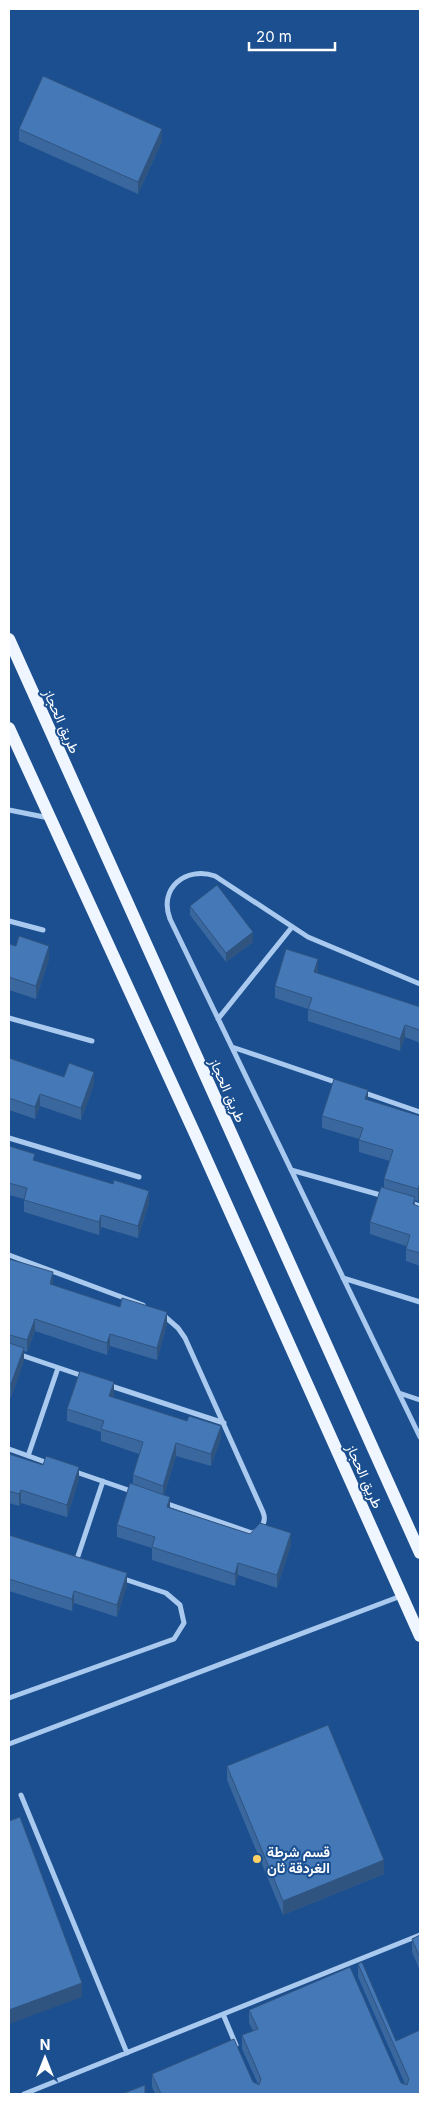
<svg xmlns="http://www.w3.org/2000/svg" width="429" height="2103" viewBox="0 0 429 2103" font-family="Inter,Vazirmatn,sans-serif">
<style>
.lines{fill:none;stroke-linecap:round;stroke-linejoin:round}
.minor{stroke:#a9c9ee;stroke-width:5}
.primary{stroke:#f0f6ff;stroke-width:12}
.wall{fill:#3a679d}
.shaded-wall{fill:#305480}
.building{fill:#4478b7;stroke:#305480}
.poi-dot{fill:#ffd166;stroke:#1b4f8f;stroke-width:2}
.labels{text-anchor:middle;dominant-baseline:central;stroke-width:4;stroke-linejoin:round;paint-order:stroke}
.street-label{font-size:14px;fill:#fff;stroke:#1b4f8f}
.poi-label{font-size:14px;font-weight:bold;fill:#fff;stroke:#1b4f8f;text-anchor:start}
</style>
<rect width="100%" height="100%" fill="#1b4f8f"/>
<g class="lines">
<path class="minor" d="M9,810l40,8
M9,921l34,9
M420,984l-112,-47 -93,-61c-29,-10 -57,12 -45,43l250,518
M9,1018l83,23
M218,1019l74,-92
M232,1047l106,36
M362,1092l58,20
M9,1138l130,39
M291,1170l93,26
M410,1203l10,3
M9,1255l134,50
M343,1278l77,24
M162,1314l16,14 7,10 78,174c4,10 -1,17 -11,21l-87,-30
M9,1351l74,25
M108,1385l116,38
M399,1393l21,7
M9,1449l39,14
M28,1456l30,-88
M73,1471l61,21
M76,1562l27,-81
M9,1698l165,-59 10,-16 -4,-18 -14,-12 -45,-15
M9,1744l392,-148
M21,1795l106,258
M223,2014l13,31
M24,2094l396,-159"/>
<path class="primary" d="M9,639l411,914
M9,728l187,408 224,500"/>
</g>
<path class="wall" d="M19,129l143,12 -24,53 -119,-53z
M190,906l63,36 -27,20 -36,-47z
M9,944l40,15 -13,40 -27,-9z
M318,971l-1,2 103,34v36l-15,-6 -5,14 -92,-30v-12l-33,-11v-12z
M9,1058l55,19 30,7 -13,36 -41,-14 -5,13 -26,-9z
M368,1100l52,16 -2,85 -3,-1v5l5,2v59l-14,-5v-15l-36,-12v-12l14,-34v-9l6,-18 -31,-9v-13l-37,-11v-12z
M9,1146l26,15 114,42 -11,35 -37,-11 -2,8 -75,-23v-13l-15,-4z
M9,1259l44,25v1l114,39 -10,36 -47,-14 -3,9 -72,-24 -8,21 -3,-1v10l-13,36 -2,-1z
M114,1394l-1,4 108,40 -10,28 -35,-10 -12,39 6,13 80,26 41,11 -14,43 -39,-13 -3,11 -83,-26v-12l-35,-11v-12l16,-41v-9l6,-21 -38,-13v-9l-34,-11v-12z
M9,1454l70,25 -12,38 -46,-14 -2,3 -10,-3z
M9,1535l118,50 -10,32 -43,-14 -2,8 -63,-20z
M227,1766l157,108 -101,41 -56,-135z
M420,1935v36l-8,-19v-13z
M358,1964l38,77 24,53h-265l-3,-7v-13l106,10 -16,-35v-14l11,-4 -4,-8v-13l156,74 -47,-107z"/>
<path class="shaded-wall" d="M162,129v12l-24,53v-12z
M253,932v10l-27,20v-9z
M49,946v13l-13,40v-13z
M318,959v12l-4,13v-12z
M405,1025v12l-5,14v-12z
M94,1072v12l-13,36v-12z
M368,1090v12l-3,-3z
M40,1094v12l-5,13v-12z
M420,1183v12l-2,6v-12z
M149,1191v12l-11,35v-12z
M101,1215v12l-2,8v-13z
M53,1272v12l-3,12v-12z
M167,1312v12l-10,36v-12z
M35,1319v12l-8,21v-12z
M110,1334v12l-3,9v-12z
M9,1335h1v12h-1z
M24,1348v13l-13,36v-13z
M114,1382v12l-5,15v-13z
M221,1426v12l-10,28v-12z
M176,1443v13l-13,42v-12z
M79,1467v12l-12,38v-12z
M21,1490v13l-2,3v-12z
M170,1497v13l-3,-3z
M291,1533v12l-14,43v-13z
M238,1563v12l-3,11v-12z
M127,1573v12l-10,32v-12z
M74,1591v12l-2,8v-12z
M384,1860v14l-101,41v-14z
M82,1983v14l-73,27v-14z"/>
<path class="building" d="M43,76l119,53 -24,53 -119,-53z
M217,885l36,47 -27,21 -36,-47z
M19,936l30,10 -13,40 -27,-9v-33l7,2z
M286,949l32,10 -4,13 106,35v23l-15,-5 -5,14 -92,-30 4,-11 -37,-12z
M9,1058l55,19 5,-14 25,9 -13,36 -41,-14 -5,13 -26,-9z
M334,1079l34,11 -3,9 55,17v67l-2,6 -34,-10 9,-29 -34,-10 4,-12 -41,-12z
M9,1146l26,8 -2,6 80,24 1,-4 35,11 -11,35 -37,-11 -2,7 -75,-22 3,-12 -18,-5z
M381,1187l34,10 -2,7 7,3v46l-14,-4 4,-14 -40,-13z
M9,1259l44,13 -3,12 70,23 2,-9 45,14 -10,36 -47,-14 -3,9 -72,-24 -8,21 -17,-5h-1z
M9,1343l15,5 -13,36h-2z
M80,1371l34,11 -5,14 78,25 2,-5 32,10 -10,28 -35,-11 -13,43 -30,-11 10,-33 -42,-13 3,-8 -37,-12z
M9,1454l34,11 3,-9 33,11 -12,38 -46,-15 -2,4 -10,-3z
M130,1483l40,14 -3,10 83,27 10,-11 31,10 -14,42 -39,-12 -3,11 -83,-27 3,-10 -38,-12z
M9,1535l118,38 -10,32 -43,-14 -2,8 -63,-20z
M328,1725l56,135 -101,41 -56,-135z
M20,1817l62,166 -73,27v-189z
M420,1935v23l-8,-19z
M362,1962l34,79 24,-11v64h-259l-9,-20 82,-35 19,43 6,3 2,-6 -19,-44 16,-6 -9,-19 101,-43 51,116 6,2 2,-6 -51,-115z
M145,2085v9h-23z"/>
<circle class="poi-dot" cx="257" cy="1859" r="5"/>
<g class="labels">
<g class="street-label">
<text transform="translate(62 721) rotate(66)">طريق الحجاز</text>
<text transform="translate(228 1090) rotate(66)">طريق الحجاز</text>
<text transform="translate(365 1476) rotate(66)">طريق الحجاز</text>
</g>
<g class="poi-label">
<text x="267" y="1851">قسم شرطة<tspan x="267" dy="16">الغردقة ثان</tspan></text>
</g>
</g>
<rect width="429" height="2103" fill="none" stroke="#ffffff" stroke-width="20"/>
<g transform="translate(45 2058)" stroke="#1b4f8f" stroke-width="4" paint-order="stroke">
<path d="M0-4L9 19L0 12L-9 19Z" fill="#ffffff"/>
<text y="-8" font-size="14" font-weight="bold" text-anchor="middle" fill="#ffffff">N</text>
</g>
<path d="M249 42v8h86v-8" fill="none" stroke="#ffffff" stroke-width="2.5"/>
<text x="256" y="42" font-size="15" fill="#ffffff" stroke="#1b4f8f" stroke-width="4" paint-order="stroke">20 m</text>
</svg>
